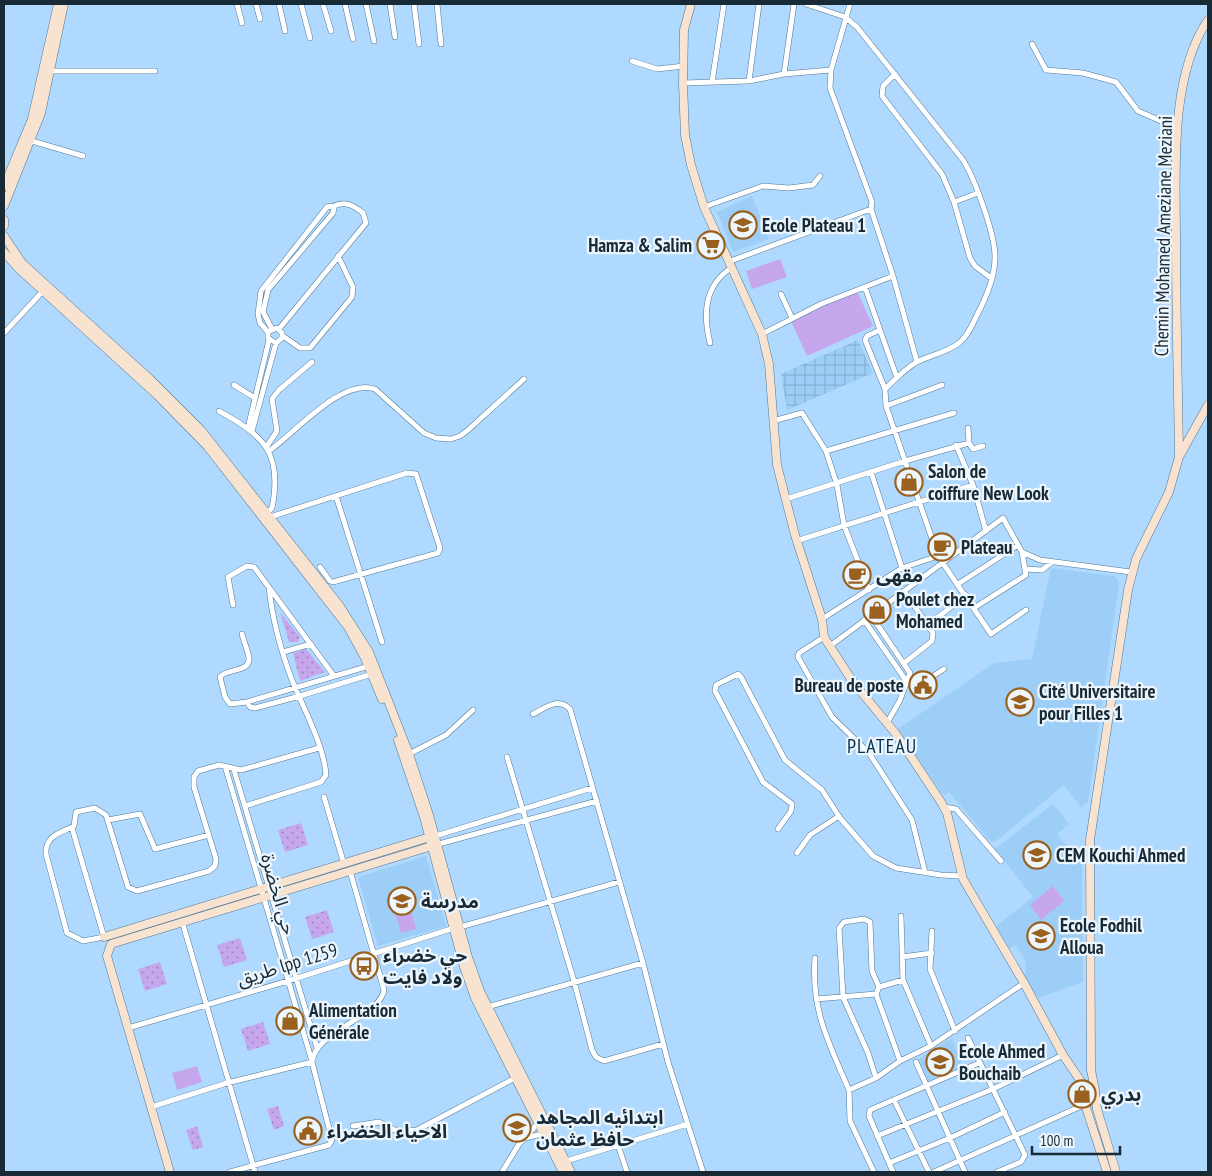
<svg xmlns="http://www.w3.org/2000/svg" width="1212" height="1176" viewBox="0 0 1212 1176" font-family="'PT Sans Narrow','Noto Sans Arabic',sans-serif">
<style>
.built{fill:#9dcef7}
.industrial{fill:url(#industrial-grid)}
.grass{fill:url(#grass-dots)}
.pitch{fill:#c6a7ed}
.lines{fill:none;stroke-linecap:round;stroke-linejoin:round}
.street-casing{stroke:#507898;stroke-width:6}
.secondary-casing{stroke:#507898;stroke-width:9}
.street{stroke:#fff;stroke-width:5}
.secondary{stroke:#f7e3cf;stroke-width:8}
.labels{text-anchor:middle;dominant-baseline:central;stroke-width:4.5;stroke-linejoin:round;paint-order:stroke}
.poi-label{font-size:19px;font-weight:bold;fill:#192a37;stroke:#edf6fd;text-anchor:start}
.street-label{font-size:19px;fill:#192a37;stroke:#edf6fd}
.neighbourhood-label{font-size:20px;letter-spacing:1px;fill:#08314d;stroke:#edf6fd}
</style>
<defs>
<pattern id="industrial-grid" width="8" height="8" patternUnits="userSpaceOnUse" patternTransform="scale(1.25)"><rect width="8" height="8" fill="#9dcef7"/><path d="M0 4h8M4 0v8" fill="none" stroke="#87b1d4"/></pattern>
<pattern id="grass-dots" width="8" height="8" patternUnits="userSpaceOnUse" patternTransform="scale(1.25)"><rect width="8" height="8" fill="#c6a7ed"/><path d="M2 2h.1M6 6h.1" fill="none" stroke="#a088c1" stroke-width="1.8" stroke-linecap="round"/></pattern>
</defs>
<rect width="100%" height="100%" fill="#afd9fe"/>
<path class="built" d="M752,196l17,43 -36,13 -16,-40z
M1051,568l63,8 4,3 1,5 -31,218 -7,5 -17,-22 -68,56 -5,1 -42,-50 -5,3 -2,-2 -44,-64 96,-66 38,-4z
M1053,804l16,20 -12,10 22,27 2,-2 1,3 1,120 -45,16 -15,-23 3,-2 -1,-14 -10,-14 -7,5 -13,-23 38,-30 -38,-48z
M426,856l20,70 -68,20 -20,-69z
M952,1038l10,26 -2,1 2,5 -32,15 -13,-25z"/>
<path class="industrial" d="M858,340l15,33 -86,37 -6,-36z"/>
<path class="grass" d="M280,612l20,25 -2,5h-9z
M306,649l19,23 -25,9 -7,-28z
M301,823l7,22 -23,7 -7,-22z
M327,910l7,22 -22,7 -7,-22z
M240,938l7,22 -23,7 -7,-22z
M160,962l7,22 -22,7 -7,-22z
M263,1022l7,22 -22,7 -7,-22z
M278,1106l6,20 -10,4 -7,-21z
M197,1126l6,21 -10,3 -7,-20z"/>
<path class="pitch" d="M780,259l7,18 -35,12 -6,-18z
M857,291l16,35 -66,30 -16,-35z
M1053,886l11,15 -23,19 -11,-15z
M407,896l9,33 -15,4 -9,-32z
M197,1066l5,16 -25,8 -5,-17z"/>
<g class="lines">
<g class="street-casing">
<path id="street" d="M237,4l5,19
M256,4l4,15
M279,4l6,27
M301,4l9,34
M323,4l8,27
M345,4l8,35
M366,4l8,37
M390,4l5,33
M414,4l5,40
M437,4l4,40
M806,4l39,13 12,10 106,133c12,19 32,74 32,97 0,19 -9,41 -18,58 -5,10 -9,21 -18,28 -13,10 -29,12 -42,19 -12,6 -22,18 -32,27
M1032,44l14,26 37,3 33,9 22,29 39,17
M632,61l25,8 27,-3
M51,71h104
M784,74l10,-70
M895,74l-12,12 -1,10 60,78 12,28 16,56 5,8 16,12
M749,81l10,-77
M712,82l12,-78
M683,83l66,-2 35,-7 47,-4
M32,141l51,15
M954,202l24,-9
M704,207l59,-21 26,2 24,-3 7,-9
M871,209l22,67 24,86
M728,262l143,-53 1,-7 -42,-114 1,-18 19,-66
M865,287l15,43 -13,6 -2,4 20,49 1,17 52,150 53,78 35,-24
M781,294l11,24
M279,329l87,-106 -3,-10c-10,-8 -19,-13 -31,-6
M880,330l17,48
M268,332l9,-4 5,5v5l-6,5 -8,-5v-6l-8,-9 -2,-9 3,-23 66,-84 4,-1 3,2 -1,5 -65,77 -5,22 9,17
M4,333l39,-42
M762,334l59,-30 72,-28
M283,336l17,12h10l42,-51 1,-10 -15,-31
M710,343c-7,-29 -6,-57 21,-75
M234,385l21,13
M886,406l56,-21
M219,411c45,25 64,42 53,97l-5,5
M773,421l29,-8 24,38 11,34 7,40 25,65
M248,428l21,-88
M968,428l1,15 4,6 10,-3
M252,431l24,-88
M956,445l17,40 13,46
M267,446l10,-15 -5,-32 7,-9 33,-28
M269,451c25,-17 73,-74 106,-62l49,44 12,5 15,1 9,-3 8,-6 56,-51
M826,451l128,-38
M871,472l31,96
M336,496l46,146
M786,499l119,-38 64,-18
M270,517l137,-44 9,1 24,74 -2,5 -105,29 -3,-1 -10,-14
M796,541l177,-56
M1025,569l17,1 10,-8
M958,584l60,-39
M904,591l29,42 -1,8 -28,22
M233,605l-5,-28 19,-11 7,1 80,109
M974,608l52,-33 -4,-23
M871,615l39,58 -10,27 -13,23
M822,619l80,-51 36,-12
M864,620l43,62 15,1 22,-14
M928,625l38,-30
M242,634c2,8 6,17 7,24 1,15 -23,10 -29,19l5,20 5,7 17,-2 122,-36
M824,637l-25,16 -1,4 34,60 37,36 43,67 13,52
M830,646l173,-128 19,34 18,8 91,12
M283,652l28,-8
M247,702l3,5 5,1 45,-12 72,-22
M533,714c14,-7 25,-17 37,-5l73,254 25,99 35,110
M409,754l37,-19 27,-25
M507,757l67,224 18,69 4,7 8,4 59,-17
M225,766l86,292
M234,770l83,278
M324,797l20,67
M245,806l76,-24 5,-7c-2,-30 -23,-67 -34,-95 -11,-29 -20,-62 -23,-93
M944,807l12,2 45,52
M108,820l32,-6 15,35 54,-14
M72,828l32,109 -21,4 -16,-8 -21,-79c-1,-19 15,-21 28,-28l2,-14 19,-4 11,7 22,72 9,4 72,-20 6,-5 1,-7 -22,-72v-10l4,-6 21,-6 22,5 78,-22
M778,829l13,-18 1,-7 -29,-22 -48,-91 1,-6 22,-11 3,3 44,83 37,30 18,28 33,38 23,12 45,7 21,1
M432,837l160,-49
M435,845l162,-44
M797,853l13,-18 29,-19
M901,916l2,64 28,66
M182,921l73,251
M460,927l159,-45
M932,931l-2,38 25,62
M902,957l30,-4
M815,958c-4,53 14,85 34,132
M876,994l24,67
M816,999l60,-5 3,-7 24,-7
M487,1007l156,-44
M128,1028l160,-47 166,-53
M968,1038l57,117 -4,7 -24,10
M916,1062l49,110
M876,1078l-8,-25 -25,-56 -4,-69 5,-6 20,-3 6,3 2,49 7,16
M894,1100l35,72
M151,1107l76,-24 85,-21
M353,1126l26,-4 18,9 20,-1 98,-52
M877,1136l116,-47 70,-34
M525,1138l21,-5
M618,1145l9,27
M566,1161l122,-37
M889,1163l61,-25 55,-26
M230,1172l99,-27 3,-5 -20,-78c3,-31 68,-45 72,-72l-34,-119
M502,1172l17,-28 21,-23
M874,1172l-24,-51 -1,-31 27,-12 24,-17 31,-15 93,-63
M893,1172l-24,-56 1,-6 109,-47
M934,1172l152,-68"/>
</g>
<g class="secondary-casing">
<path id="secondary" d="M691,4l-7,26 -1,53 2,52 6,30 13,42 58,127 7,30 8,101 18,70 27,84 2,18 29,45 43,52 45,68 6,11 16,66 61,104 39,72 21,31
M4,186l28,-67 26,-115
M4,206l37,-93 23,-109
M4,220v6
M4,236l18,27 128,116 51,51 138,175 30,47 40,102 20,61 39,142 12,34 91,181
M4,252l15,17 138,126 50,51 141,181 16,29 18,43
M1179,455c-1,-72 -3,-144 -3,-216 0,-67 -7,-162 32,-219
M398,740l26,77 40,150 11,31 88,174
M104,937l326,-100
M1094,1088l-3,-3h-6l-4,5 1,5 7,3 6,-5v-3l-4,-20 -1,-230 38,-250 8,-31 33,-67 10,-35 29,-52
M1095,1093l2,16 19,63
M1082,1095l25,77
M170,1172l-63,-216 4,-12 321,-98"/>
</g>
<use href="#street" class="street"/>
<use href="#secondary" class="secondary"/>
</g>
<defs>
<g id="school-ring" transform="scale(1.4375)"><circle r="9.5" fill="#edf6fd" stroke="#9a601e" stroke-width="1.5"/><path d="M0-5L7-2L0 1L-7-2ZM-4 1L0 2.5L4 1V4Q0 6-4 4Z" fill="#9a601e"/></g>
<g id="supermarket-ring" transform="scale(1.4375)"><circle r="9.5" fill="#edf6fd" stroke="#9a601e" stroke-width="1.5"/><path d="M-6-5.5h2.5l.6 2H6L4.5 2H-2.5L-4.4-4H-6ZM-1.5 3.2a1.3 1.3 0 1 0 .1 0ZM3 3.2a1.3 1.3 0 1 0 .1 0Z" fill="#9a601e"/></g>
<g id="shop-ring" transform="scale(1.4375)"><circle r="9.5" fill="#edf6fd" stroke="#9a601e" stroke-width="1.5"/><path d="M-5-2.5h2.3a2.7 3.5 0 0 1 5.4 0H5L5.5 6h-11ZM-1.5-2.5h3a1.5 2.3 0 0 0-3 0Z" fill="#9a601e"/></g>
<g id="cafe-ring" transform="scale(1.4375)"><circle r="9.5" fill="#edf6fd" stroke="#9a601e" stroke-width="1.5"/><path d="M-5.5-4.5H6V0H3Q3 3.5 0 3.5H-2.5Q-5.5 3.5-5.5 0ZM3-3.2v2h1.7v-2ZM-6 4.5H4V6H-6Z" fill="#9a601e"/></g>
<g id="civic-ring" transform="scale(1.4375)"><circle r="9.5" fill="#edf6fd" stroke="#9a601e" stroke-width="1.5"/><path d="M-.6-6.5H3V-4.5H.6V-3L4-1V1h2V6H-6V1h2V-1L-.6-3ZM-1.2 2.5V6h2.4V2.5Z" fill="#9a601e"/></g>
<g id="university-ring" transform="scale(1.4375)"><circle r="9.5" fill="#edf6fd" stroke="#9a601e" stroke-width="1.5"/><path d="M0-5L7-2L0 1L-7-2ZM-4 1L0 2.5L4 1V4Q0 6-4 4Z" fill="#9a601e"/></g>
<g id="bus-ring" transform="scale(1.4375)"><circle r="9.5" fill="#edf6fd" stroke="#9a601e" stroke-width="1.5"/><path d="M-5-6H5V4H4V6H2V4H-2V6H-4V4H-5ZM-3.5-4V0h7V-4ZM-3.5 1.2v1.5H-2V1.2ZM2 1.2v1.5H3.5V1.2Z" fill="#9a601e"/></g>
</defs>
<g fill-rule="evenodd">
<use href="#school-ring" x="743" y="225"/>
<use href="#supermarket-ring" x="711" y="245"/>
<use href="#shop-ring" x="909" y="482"/>
<use href="#cafe-ring" x="942" y="547"/>
<use href="#cafe-ring" x="857" y="575"/>
<use href="#shop-ring" x="877" y="610"/>
<use href="#civic-ring" x="923" y="685"/>
<use href="#university-ring" x="1020" y="702"/>
<use href="#school-ring" x="1037" y="855"/>
<use href="#school-ring" x="402" y="901"/>
<use href="#school-ring" x="1041" y="936"/>
<use href="#bus-ring" x="364" y="966"/>
<use href="#shop-ring" x="290" y="1021"/>
<use href="#school-ring" x="940" y="1062"/>
<use href="#shop-ring" x="1082" y="1094"/>
<use href="#school-ring" x="517" y="1128"/>
<use href="#civic-ring" x="308" y="1131"/>
</g>
<g class="labels">
<g class="poi-label">
<text x="762" y="225">Ecole Plateau 1</text>
<text x="692" y="245" text-anchor="end">Hamza &amp; Salim</text>
<text x="928" y="471">Salon de<tspan x="928" dy="22">coiffure New Look</tspan></text>
<text x="961" y="547">Plateau</text>
<text x="876" y="575">مقهى</text>
<text x="896" y="599">Poulet chez<tspan x="896" dy="22">Mohamed</tspan></text>
<text x="904" y="685" text-anchor="end">Bureau de poste</text>
<text x="1039" y="691">Cité Universitaire<tspan x="1039" dy="22">pour Filles 1</tspan></text>
<text x="1056" y="855">CEM Kouchi Ahmed</text>
<text x="421" y="901">مدرسة</text>
<text x="1060" y="925">Ecole Fodhil<tspan x="1060" dy="22">Alloua</tspan></text>
<text x="383" y="955">حي خضراء<tspan x="383" dy="22">ولاد فايت</tspan></text>
<text x="309" y="1010">Alimentation<tspan x="309" dy="22">Générale</tspan></text>
<text x="959" y="1051">Ecole Ahmed<tspan x="959" dy="22">Bouchaib</tspan></text>
<text x="1101" y="1094">بدري</text>
<text x="536" y="1117">ابتدائيه المجاهد<tspan x="536" dy="22">حافظ عثمان</tspan></text>
<text x="327" y="1131">الاحياء الخضراء</text>
</g>
<g class="street-label">
<text transform="translate(1163 236) rotate(-89)">Chemin Mohamed Ameziane Meziani</text>
<text transform="translate(279 894) rotate(74)">حي الخضرة</text>
<text transform="translate(287 964) rotate(-17)">طريق lpp 1259</text>
</g>
<g class="neighbourhood-label">
<text x="882" y="746">PLATEAU</text>
</g>
</g>
<rect width="1212" height="1176" fill="none" stroke="#192a37" stroke-width="10"/>
<path d="M1032 1146v8h88v-8" fill="none" stroke="#192a37" stroke-width="2.5"/>
<text x="1040" y="1146" font-size="15" fill="#192a37" stroke="#edf6fd" stroke-width="4" paint-order="stroke">100 m</text>
</svg>
